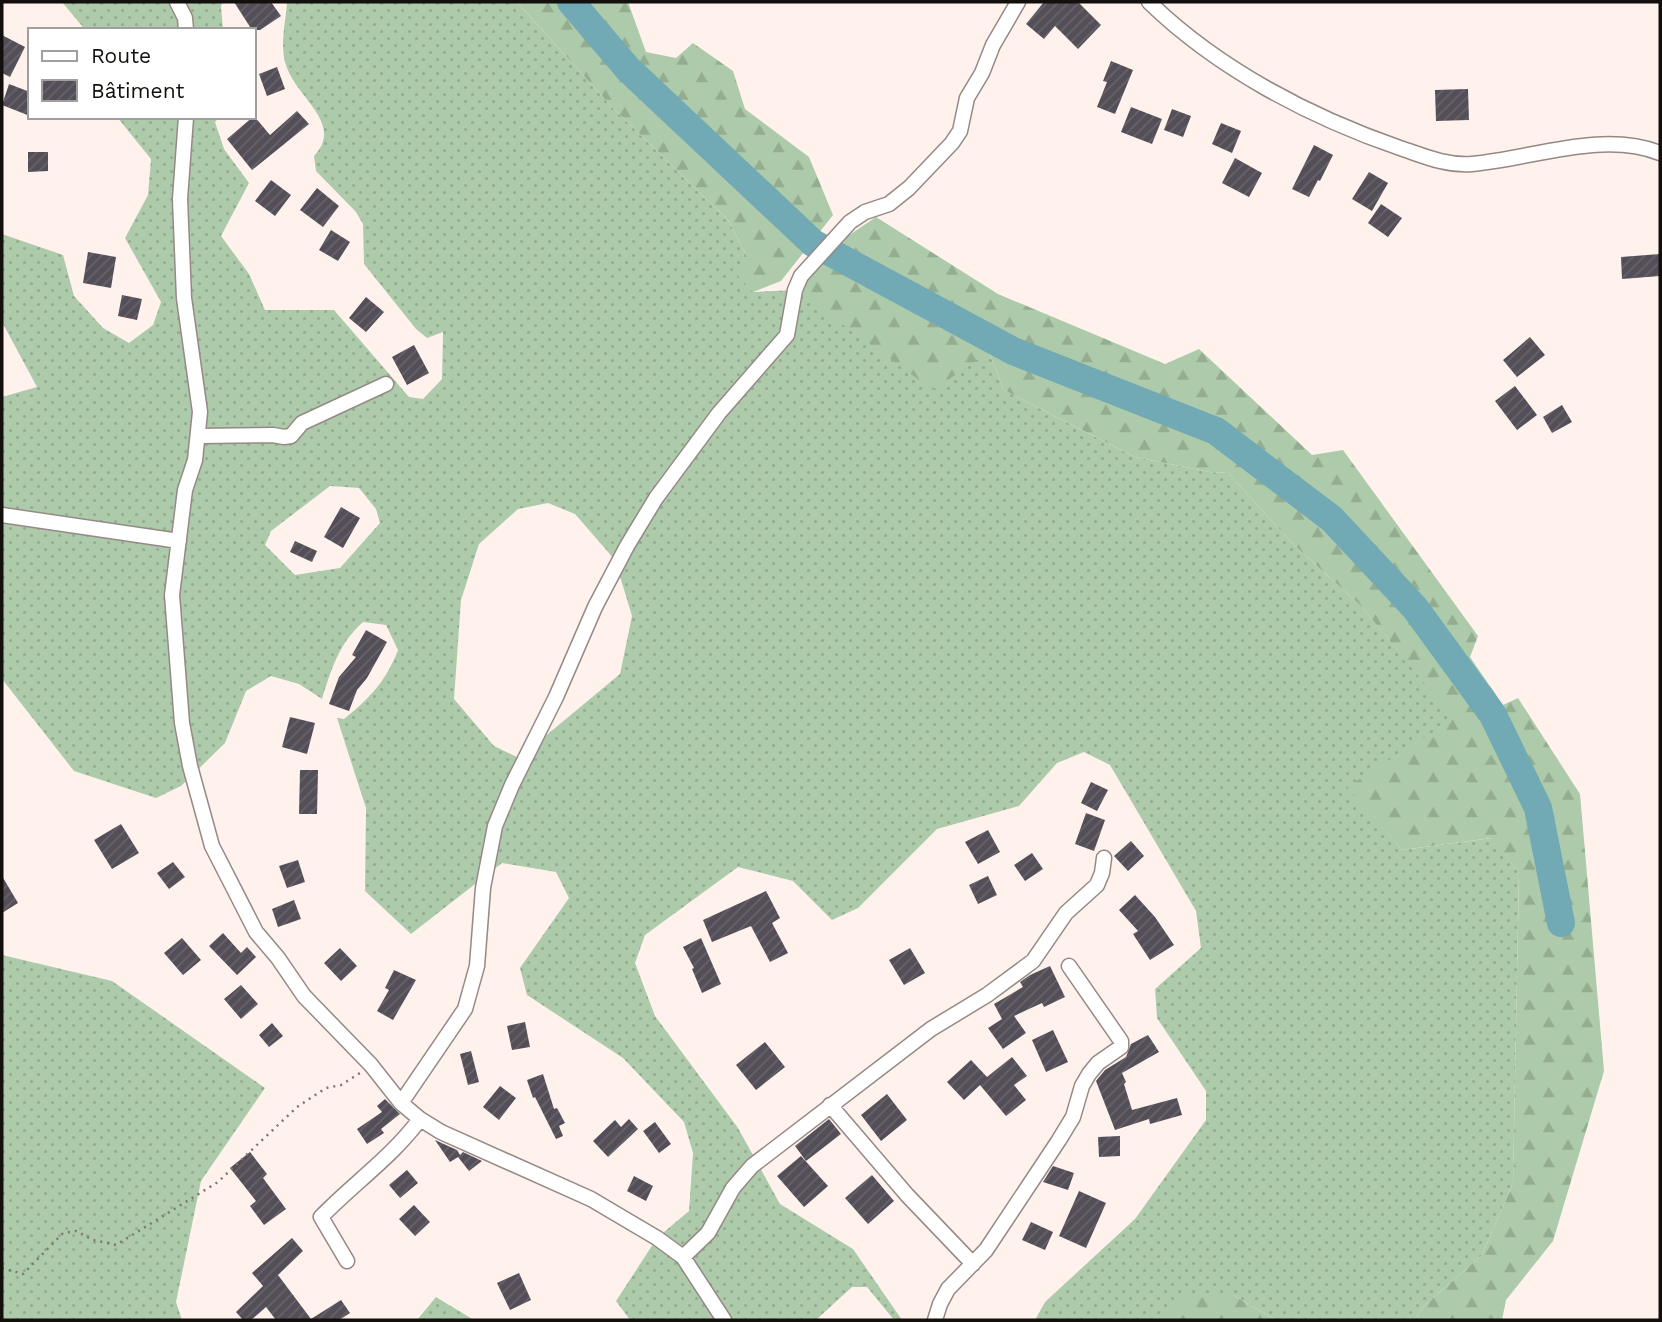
<svg xmlns="http://www.w3.org/2000/svg" width="1662" height="1322" viewBox="0 0 1662 1322" font-family="'Work Sans',sans-serif">
<style>
.grass{fill:url(#grass-dots);fill-rule:evenodd}
.forest{fill:url(#forest-firs)}
.lines{fill:none;stroke-linecap:round;stroke-linejoin:round}
.river{stroke:#71a9b4;stroke-width:28}
.building{fill:url(#building-hatch)}
.street-casing{stroke:#958985;stroke-width:17}
.path{stroke:#7e7672;stroke-width:2.5;stroke-dasharray:2 5;stroke-linecap:butt}
.street{stroke:#fff;stroke-width:14}
</style>
<defs>
<pattern id="grass-dots" width="8" height="8" patternUnits="userSpaceOnUse" patternTransform="scale(1.75)"><rect width="8" height="8" fill="#adcbaa"/><path d="M2 2h.1M6 6h.1" fill="none" stroke="#94ad91" stroke-width="1.8" stroke-linecap="round"/></pattern>
<pattern id="forest-firs" width="22" height="20" patternUnits="userSpaceOnUse" patternTransform="scale(1.75)"><rect width="22" height="20" fill="#adcbaa"/><path d="M5 1l3.5 6h-7zM16 11l3.5 6h-7z" fill="#94ad91"/></pattern>
<pattern id="building-hatch" width="6" height="6" patternUnits="userSpaceOnUse" patternTransform="scale(1.75)"><rect width="6" height="6" fill="#534e57"/><path d="M-1 1l2-2M0 6l6-6M5 7l2-2" fill="none" stroke="#67636a"/></pattern>
</defs>
<rect width="100%" height="100%" fill="#fff2ed"/>
<path class="grass" d="M62,2h161l-2,4 2,24h-141v-4z
M287,2h230l95,105 116,113 19,36 6,36 42,-2 194,62 15,38 131,67 75,15 18,1 65,71 68,62 94,113 -107,68 54,63 90,-12 27,35 -6,310 -31,72 -57,50 -11,15h-138l-43,-25 -76,23 -2,2h-120l10,-18 90,-83 71,-99v-29l-49,-73 -2,-29 46,-41 -5,-37 -86,-146 -26,-13 -27,11 -38,43 -82,23 -79,79 -26,12 -39,-39 -55,-14 -93,68 -10,28 20,53 83,112 42,76 73,45 49,71h-8l-27,-33h-15l-36,33h-186l-14,-19 41,-63 32,-27 4,-58 -9,-31 -61,-64 -96,-63 -7,-27 49,-70 -13,-26 -54,-9 -91,71 -46,-43 1,-83 -29,-90 7,1c26,-21 42,-38 54,-69l-12,-25 -23,-3c-24,21 -32,48 -41,77l-23,-15 -28,-8 -25,15 -21,52 -44,43 -25,12 -82,-27 -72,-92v-282l35,-10 -35,-65v-88l61,21 11,41 29,32 26,15 24,-18 8,-23 -36,-64 23,-43 3,-36 -34,-42h102l-4,5 9,27 25,34 -28,53 28,38 16,36h69l75,87 14,2 19,-20 1,-47 -16,6 -11,-9 -52,-65 -1,-40 -7,-12 -40,-41 -2,-15c33,-35 -25,-61 -30,-99 -3,-17 2,-38 3,-55zM330,486l29,2 17,21 4,14 -40,45 -45,7 -30,-30 6,-14zM548,503l27,11 40,46 17,56 -12,58 -101,84 -25,-12 -40,-47 7,-99 18,-56 39,-35z
M2,955l110,26 153,107 -64,93 -25,121 6,18h-180z
M436,1297l38,23h-57z"/>
<path class="forest" d="M517,2h111l18,50 30,6 17,-15 40,28 12,38 64,48 24,58 -52,66 -28,11 -15,-16 9,-20 -19,-36 -116,-113z
M876,217l122,77 167,70 34,-15 113,106 31,-5 135,186 -8,21 33,48 15,-7 62,96 24,277 -51,170 -47,59 -4,20h-88l11,-15 57,-50 31,-72 6,-310 -28,-35 -89,12 -55,-63 107,-68 -93,-113 -68,-62 -65,-71 -18,-1 -75,-15 -131,-67 -15,-38 -56,38 -138,-100 41,-46z
M1205,1293l28,2 43,25h-121l23,-21z"/>
<g class="lines">
<path class="river" d="M571,2l57,67 185,174 200,108 203,80 116,88 83,89 78,107 45,93 23,115"/>
</g>
<path class="building" d="M234,2h37l10,14 -21,14h-8z
M1044,2h34l23,23 -23,24 -23,-23 -11,13 -18,-15z
M2,35l23,12 -15,30 -8,-4z
M1111,61l22,9 -18,44 -18,-7 10,-25 -4,-1z
M277,67l8,22 -18,7 -8,-22z
M9,84l21,8v24l-28,-11z
M1468,89l1,31 -33,1 -1,-31z
M1131,107l31,12 -10,25 -31,-12z
M1172,109l19,7 -8,21 -19,-7z
M297,111l12,13 -57,46 -25,-31 27,-23 16,19z
M1221,123l20,8 -9,22 -20,-9z
M1314,145l19,10 -13,26 -2,-1 -9,17 -17,-8z
M28,152h20v19l-20,1z
M1235,158l27,15 -13,24 -27,-14z
M1369,172l19,11 -16,28 -20,-12z
M271,180l20,15 -16,21 -20,-15z
M317,188l22,18 -16,21 -23,-17z
M1381,204l21,14 -14,19 -20,-14z
M331,230l19,12 -12,19 -19,-11z
M88,252l28,5 -5,31 -28,-5z
M1660,254v22l-38,3 -1,-22z
M122,295l20,4 -5,21 -19,-4z
M366,297l18,15 -18,20 -17,-14z
M1530,337l15,18 -28,22 -14,-17z
M414,345l15,28 -22,12 -15,-28z
M1515,386l22,29 -20,15 -22,-29z
M1562,405l10,17 -20,11 -9,-16z
M341,507l19,11 -17,30 -19,-11z
M295,541l22,10 -5,11 -22,-10z
M366,630l21,12 -20,36 -10,12 -8,21 -20,-7 10,-27 17,-20 -4,-2z
M290,717l25,6 -8,31 -25,-7z
M300,770h18l-1,44h-18z
M1091,782l17,8 -11,21 -16,-8z
M1086,813l19,7 -11,31 -19,-7z
M121,824l18,29 -27,16 -18,-29z
M988,830l12,22 -22,12 -13,-22z
M1131,841l13,15 -16,15 -14,-15z
M1032,853l11,16 -18,12 -11,-16z
M298,860l7,22 -18,6 -8,-22z
M173,862l12,15 -16,12 -12,-16z
M2,876l16,27 -16,10z
M988,876l9,19 -19,9 -9,-19z
M766,891l14,27 -8,5 16,30 -18,9 -19,-36 -39,16 -9,-22z
M1135,895l20,22 19,28 -24,15 -17,-26 5,-3 -19,-21z
M294,900l7,19 -23,8 -6,-18z
M223,933l18,20 6,-6 9,10 -19,18 -28,-29z
M182,938l19,22 -18,15 -19,-22z
M701,938l20,46 -19,9 -10,-24 2,-1 -11,-21z
M340,948l17,18 -16,15 -17,-18z
M910,948l15,25 -21,12 -15,-25z
M1050,966l15,31 -21,10 -2,-4 -28,13 12,17 -23,16 -15,-21 14,-9 -8,-15 29,-17 -3,-5 10,-7z
M394,970l22,10 -23,40 -16,-9 12,-21 -4,-2z
M241,985l17,19 -17,15 -17,-20z
M525,1022l5,25 -18,3 -5,-24z
M272,1023l11,13 -14,11 -10,-12z
M1053,1030l15,32 -22,10 -14,-32z
M1148,1035l11,17 -37,21 4,9 -2,2 8,26 45,-12 5,17 -32,9 -1,-5 -34,11 -19,-49 9,-11 21,-13 5,-13z
M765,1042l20,25 -29,23 -20,-25z
M471,1051l8,31 -11,3 -8,-31z
M1012,1057l15,19 -13,9 12,15 -20,16 -26,-31 -16,15 -17,-18 24,-22 16,17z
M543,1074l11,35 3,-1 8,15 -6,3 4,10 -7,3 -21,-42 -2,1 -6,-18z
M500,1086l16,12 -17,22 -16,-13z
M887,1094l20,26 -26,21 -20,-26z
M385,1099l15,15 -19,15 3,4 -17,11 -10,-15 25,-17 -5,-6z
M629,1119l9,10 -30,28 -15,-16 22,-21 6,7z
M829,1119l12,15 -35,27 -11,-15z
M655,1122l16,22 -12,9 -16,-22z
M1120,1136v20l-21,1 -1,-20z
M435,1140l22,10 3,5 3,-3 19,9 -13,10 -11,-14 -8,5z
M250,1152l17,22 -4,4 23,31 -22,16 -14,-19 6,-5 -26,-33z
M801,1156l27,30 -24,21 -27,-31z
M1053,1166l21,7 -6,17 -25,-8z
M407,1170l11,13 -18,15 -11,-13z
M872,1175l22,26 -26,23 -23,-26z
M634,1176l19,10 -7,15 -19,-10z
M1079,1191l27,12 -20,45 -27,-12z
M414,1205l16,17 -15,14 -16,-17z
M1031,1222l22,10 -8,18 -23,-10z
M292,1238l11,13 -25,24 33,44 30,-19 9,13 -11,7h-63l-10,-13 -15,13h-8l-7,-8 27,-26 -11,-13z
M519,1273l12,27 -21,10 -13,-27z"/>
<g class="lines">
<g class="street-casing">
<path id="street" d="M177,2l8,16 1,12
M1149,2c69,67 161,115 251,146 24,8 46,18 72,16 59,-5 130,-34 188,-11
M186,117l-6,82 4,99 16,114 -5,48 -10,30 -13,105 10,128 8,43 22,80 44,86 22,26 26,38 67,69 30,38 19,16 21,13 150,67 66,39 26,19 41,63
M199,436l74,-1 11,2 7,-1 11,-13 84,-39
M2,515l177,26
M401,1103l64,-94 12,-43 6,-78 12,-62 17,-41 44,-88 39,-90 32,-61 29,-48 63,-85 68,-78 8,-45 6,-14 49,-54 15,-10 24,-8 20,-16 43,-45 8,-12 7,-33 15,-25 11,-28 25,-43
M830,1105l77,90 66,69
M683,1257l25,-24 25,-45 19,-22 179,-137 56,-34 46,-34 33,-48 31,-28 5,-12 2,-15
M347,1261l-26,-44c33,-34 72,-61 99,-98
M935,1320l5,-16 8,-15 38,-39 73,-110 14,-23 9,-31 7,-12 9,-11 23,-16v-6l-52,-75"/>
</g>
<path class="path" d="M2,1268l21,6 40,-41 13,-2 17,9 23,5 102,-63 79,-75 29,-19 15,-3 19,-12"/>
<use href="#street" class="street"/>
</g>
<rect width="1662" height="1322" fill="none" stroke="#130f0d" stroke-width="7"/>
<rect x="28" y="28" width="228" height="91" fill="#ffffff" stroke="#a19f9e" stroke-width="2"/>
<rect x="42" y="51" width="35" height="10" fill="#ffffff" stroke="#a19f9e" stroke-width="2"/>
<text x="91" y="63" font-size="21" fill="#130f0d">Route</text>
<rect x="42" y="80" width="35" height="21" fill="url(#building-hatch)" stroke="#a19f9e" stroke-width="2"/>
<text x="91" y="98" font-size="21" fill="#130f0d">Bâtiment</text>
</svg>
